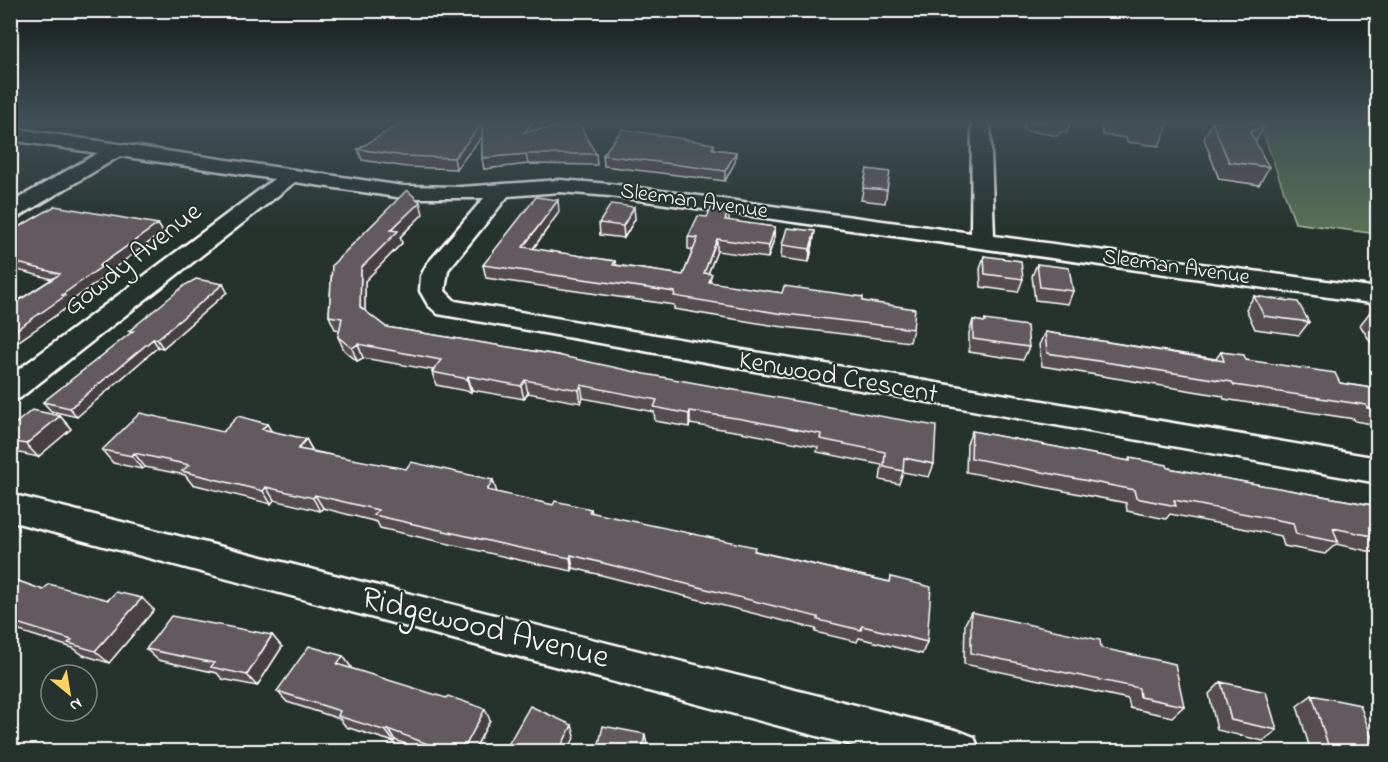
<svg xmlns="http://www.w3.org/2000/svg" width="1388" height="762" viewBox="0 0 1388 762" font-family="'Indie Flower',sans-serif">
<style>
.green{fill:#587055;stroke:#acb8aa;stroke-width:1.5}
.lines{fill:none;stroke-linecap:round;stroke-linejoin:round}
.street-casing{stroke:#fff;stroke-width:5}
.street{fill:#26332d;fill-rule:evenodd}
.wall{fill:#564d51;stroke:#fff;stroke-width:1.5}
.shaded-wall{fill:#463f42;stroke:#fff;stroke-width:1.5}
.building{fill:#645a5e;stroke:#fff;stroke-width:1.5}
.labels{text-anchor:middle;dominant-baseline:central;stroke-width:4.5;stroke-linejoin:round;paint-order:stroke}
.far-street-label{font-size:22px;fill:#fff;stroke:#26332d}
.street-label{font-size:27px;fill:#fff;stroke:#26332d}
.near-street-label{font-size:33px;fill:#fff;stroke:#26332d}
</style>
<rect width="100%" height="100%" fill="#26332d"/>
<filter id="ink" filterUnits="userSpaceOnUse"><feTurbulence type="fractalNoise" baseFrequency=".0167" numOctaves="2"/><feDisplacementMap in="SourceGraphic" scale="12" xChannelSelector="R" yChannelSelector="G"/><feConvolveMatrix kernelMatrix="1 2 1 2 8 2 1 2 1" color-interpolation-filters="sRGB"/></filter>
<g filter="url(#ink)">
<path class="green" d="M1259,121h118v113l-82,-11z"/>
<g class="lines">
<g class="street-casing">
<path id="street" d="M972,121h18l4,115 384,52v16l-768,-108 -50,-4 -52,4 -60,74 -3,21 10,10 923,157v25l-940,-169 -10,-9 -8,-14 1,-15 6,-12 57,-66h-81l-108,-16 -275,216 -10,3v-25l264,-197 -154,-23 -102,61 -8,1v-15l88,-50 -88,-13v-12l393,58 58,1 99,-7 50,4 361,49z
M10,494l949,237 15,6 6,15h-103l-867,-231z"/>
</g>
<use href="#street" class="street"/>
</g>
<path class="wall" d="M545,121l-8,9 59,24 1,11 -69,-1 -44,5 -2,-11v-21l-26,32 -49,-2 -45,-7 -4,-11z
M1024,121h47l-4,11h-7l-2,4 -34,-6z
M1099,121h71l-11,25 -32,-4 -1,-4 -23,-3z
M1212,122l57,45 -10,18 -40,-6 -15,-40z
M714,144v5l22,3 -1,10 -10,19 -121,-15 -1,-11z
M867,169l20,21 -2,13 -24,-3z
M634,207l1,12 -11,19 -24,-3 -1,-12z
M559,212l-26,37 82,12 1,4 67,10 10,-25 -5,-1v-12l41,-16 46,6 -1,12 -6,19 -51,-7 -9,23 4,9 70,10 81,8 50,28 -3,13 -134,-16 -102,-17v-4l-188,-27 -3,-13z
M423,214l-23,23 2,6 -37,38v30l21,16 171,28 377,109 -5,13 -26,-5 -4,12 -19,-4 2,-15 -65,-13 1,-5 -77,-15 -51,-8 -1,3 -34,-6 -1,-9 -71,-14 -2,5 -53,-10 -4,6 -52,-9 -1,2 -35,-7 -4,-13 1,-2 -70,-12 -6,3 -13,-11 -6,-13 2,-7 -5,-1 -6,-13 3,-51z
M158,224l5,8 -57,42 1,1 -37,27 2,2 -62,43v-41l42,-27 -42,-11v-36z
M813,244l-4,18 -28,-4 1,-13z
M984,256l39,23 -5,13 -37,-5 -1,-18z
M1037,264l36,27 -5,13 -33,-4 -3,-24z
M223,284l4,8 -64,56 -5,-1 -81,70 -26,-6 -8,-9 88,-69 -2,-2z
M1254,296l55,26 -10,13 -44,-6 -9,-20z
M1370,312l7,1v34l-4,-1 -13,-21z
M973,320l11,2 1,-2 44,27 -6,13 -54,-8v-19z
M1045,332l171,27 5,-7 25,8 94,23 37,6v36l-22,-4 -1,-2 -130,-20 -1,-3 -181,-30 -3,-21z
M60,416l11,13 -33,28 -28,-6v-23z
M972,431l156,30 2,-3 38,10 209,38v47l-41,-9 -11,10 -41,-8 -3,-10 -111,-22 -4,5 -39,-8 -1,-8 -160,-31 1,-28z
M223,432h49l34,7 7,12 240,54 38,4 1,4 298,69 1,-5 36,65 -5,12 -63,-16 -2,4 -42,-10 1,-3 -243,-61 -1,3 -53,-11 -139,-32 -3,-6 -54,-14 -3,3 -46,-11 -3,4 -79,-20 -7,-9 -40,-8 -3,2 -29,-6 -11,-13z
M10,578l33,12 65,10 46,10 -45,53 -26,-8 -10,-7 -63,-20z
M971,612l130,36 83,58 -12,11 -42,-9 -2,-9 -164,-35 1,-40z
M272,635l10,12 -25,39 -35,-7 -5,-6 -59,-13 -12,-11z
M343,656l8,11 -1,1 140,52 -17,32h-46l-32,-12 -1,2 -48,-15 -6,-8 -53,-17 -10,-11z
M1221,682l56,48 -14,11 -46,-11 -8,-36z
M1312,695l65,57h-66l-14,-46z"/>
<path class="shaded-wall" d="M534,121h11l-19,22 -2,-11z
M482,124l2,10 -28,35 -2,-11z
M1264,126l-9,17 -5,-11z
M736,152l-1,10 -10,19v-10z
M526,154l2,10 -44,5 -2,-11z
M558,200l1,12 -34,48 -2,-13z
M420,202l3,12 -23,23 2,6 -37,38v39l-5,-13 1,-39 30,-38z
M634,207l1,12 -11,19 -1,-12z
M729,209v12l-4,-1z
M158,224l5,8 -57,42 1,1 -37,27 2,2 -62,43v-13l89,-68z
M775,227l-1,12 -6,19 1,-12z
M815,231l-2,13 -4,18 1,-13z
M717,239v12l-14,35 1,-13z
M223,284l4,8 -64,56 -6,-9z
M153,339l5,8 -81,70 -7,-9z
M358,344l5,14 -6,3 -5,-13z
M468,376l4,14 -1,2 -4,-13z
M525,380l3,13 -4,6 -3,-13z
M581,385l2,13 -2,5 -2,-13z
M690,411v13l-1,3v-13z
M60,416l11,13 -33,28 -12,-13z
M267,424l8,13 -13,-8z
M306,439l7,13 -15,-3z
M134,453l11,14 -3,2 -10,-13z
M493,480l4,13 -10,-3z
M266,487l8,13 -3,4 -8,-13z
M315,495l8,13 -3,3 -7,-13z
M571,555l2,13 -1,3 -2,-13z
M142,598l12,12 -45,53 -14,-12z
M272,635l10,12 -25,39 -10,-11z
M343,656l8,11 -6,9 -8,-12z
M485,709l5,11 -17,32h-11z
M572,725l3,11 -8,16h-9z
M388,729l7,11 -1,2 -8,-11z
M645,734l2,11 -2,7h-3z"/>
<path class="building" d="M404,121h130l-10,11 55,-8 17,30h-70l-44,4v-34l-28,34 -50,-2 -46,-7z
M1216,121h35l13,5 -14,6 19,35 -40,-5 -17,-40z
M622,129l92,15 -2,5 24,3 -11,19 -122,-16z
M867,169l23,3 -3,18 -24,-2z
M407,190l13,12 -29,28 7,1 -37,37 -1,39 26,20 171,28 88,19 291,52 -2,38 -30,-6 -1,13 -19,-4 1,-15 -65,-13 1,-5 -79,-15 -52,-8 -1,3 -35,-7 3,-7 -76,-15 -2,5 -54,-10 -4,6 -53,-10 -1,3 -35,-7 9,-12 -83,-16 -6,4 -14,-11 4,-19 -13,-2 3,-51z
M536,197l22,3 -35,47 92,14 -2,4 70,10 15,-37 -10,-1 10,-21 9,1 7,-14 15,6 -4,11 50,7 -6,19 -52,-7 -13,34 8,1 -3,8 73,11 2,-7 79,11v4l52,8 -2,20 -136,-16 -103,-17 1,-4 -192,-27z
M611,204l23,3 -11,19 -24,-3z
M55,206l103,18 -59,42 2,1 -39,28 3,1 -55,38v-28l50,-32 -50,-13v-29z
M787,228l28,3 -5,18 -28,-4z
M984,256l37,5 2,18 -38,-5z
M1037,264l32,4 4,23 -33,-4z
M196,279l27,5 -66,55h-4l-83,69 -27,-6 90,-71h-4l56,-46z
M1254,296l44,6 11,20 -45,-6z
M1370,312l7,1v11z
M973,320l12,2v-2l42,6 2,21 -56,-8z
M1045,332l179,29 -3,-9 23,3 2,5 89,13 5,10 37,6v20l-10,-1 -1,-3 -132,-20 -2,-3 -185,-29z
M32,410l28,6 -34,28 -16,-3v-13z
M140,413l83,19 15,-16 29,8 -5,5 44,10 -8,10 108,20 5,-7 50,11 32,7 -6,10 66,15 2,-4 36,8 -2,3 166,35 -1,4 136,31 1,-5 40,10 -4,55 -65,-16 -1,4 -43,-10v-3l-247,-62 -1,3 -55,-11 -141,-32 4,-5 -63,-15 -2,3 -47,-11 -3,4 -81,-20 7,-6 -55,-12 -2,3 -30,-6z
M972,431l158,30v-3l37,7 1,3 209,38v31l-44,-9 5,14 -42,-8 -3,-11 -119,-23 2,6 -40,-8 -2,-8 -163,-32z
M10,578l33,12 6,-6 59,16 8,-8 26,6 -47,53 -27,-8 4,-3 -62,-19z
M971,612l129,28 1,8 74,16 9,42 -44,-9 -1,-9 -168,-35z
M171,616l101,19 -25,40 -36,-8 3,-4 -68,-14z
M309,646l34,10 -6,8 109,34 2,-2 37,13 -23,43h-13l-61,-23 -2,2 -48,-15 2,-5 -63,-20z
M1221,682l45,10 11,38 -46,-10z
M1312,695l48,10 17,47 -47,-1z
M530,706l42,19 -14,27h-54z
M603,726l42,8 -3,18h-45z"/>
</g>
<linearGradient id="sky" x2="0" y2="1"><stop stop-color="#151c19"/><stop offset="0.53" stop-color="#415057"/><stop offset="1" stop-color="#415057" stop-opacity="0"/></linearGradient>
<rect width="1388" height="228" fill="url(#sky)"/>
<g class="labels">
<g class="far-street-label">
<text transform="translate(694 202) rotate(8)">Sleeman Avenue</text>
<text transform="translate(1176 268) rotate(8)">Sleeman Avenue</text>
</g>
<g class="street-label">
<text transform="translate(133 260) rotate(-38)">Gowdy Avenue</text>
<text transform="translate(838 378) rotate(10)">Kenwood Crescent</text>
</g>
<g class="near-street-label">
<text transform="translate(485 629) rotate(14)">Ridgewood Avenue</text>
</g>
</g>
<rect width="1388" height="762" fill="none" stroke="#26332d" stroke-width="36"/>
<rect x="18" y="18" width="1352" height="726" fill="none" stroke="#fff" stroke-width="2" filter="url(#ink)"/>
<g transform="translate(69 693) rotate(150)"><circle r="28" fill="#26332d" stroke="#7d8581" stroke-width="1.5"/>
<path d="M0-4.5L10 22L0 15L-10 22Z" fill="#ffd166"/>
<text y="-9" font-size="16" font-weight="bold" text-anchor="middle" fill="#ffffff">N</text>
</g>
</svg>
